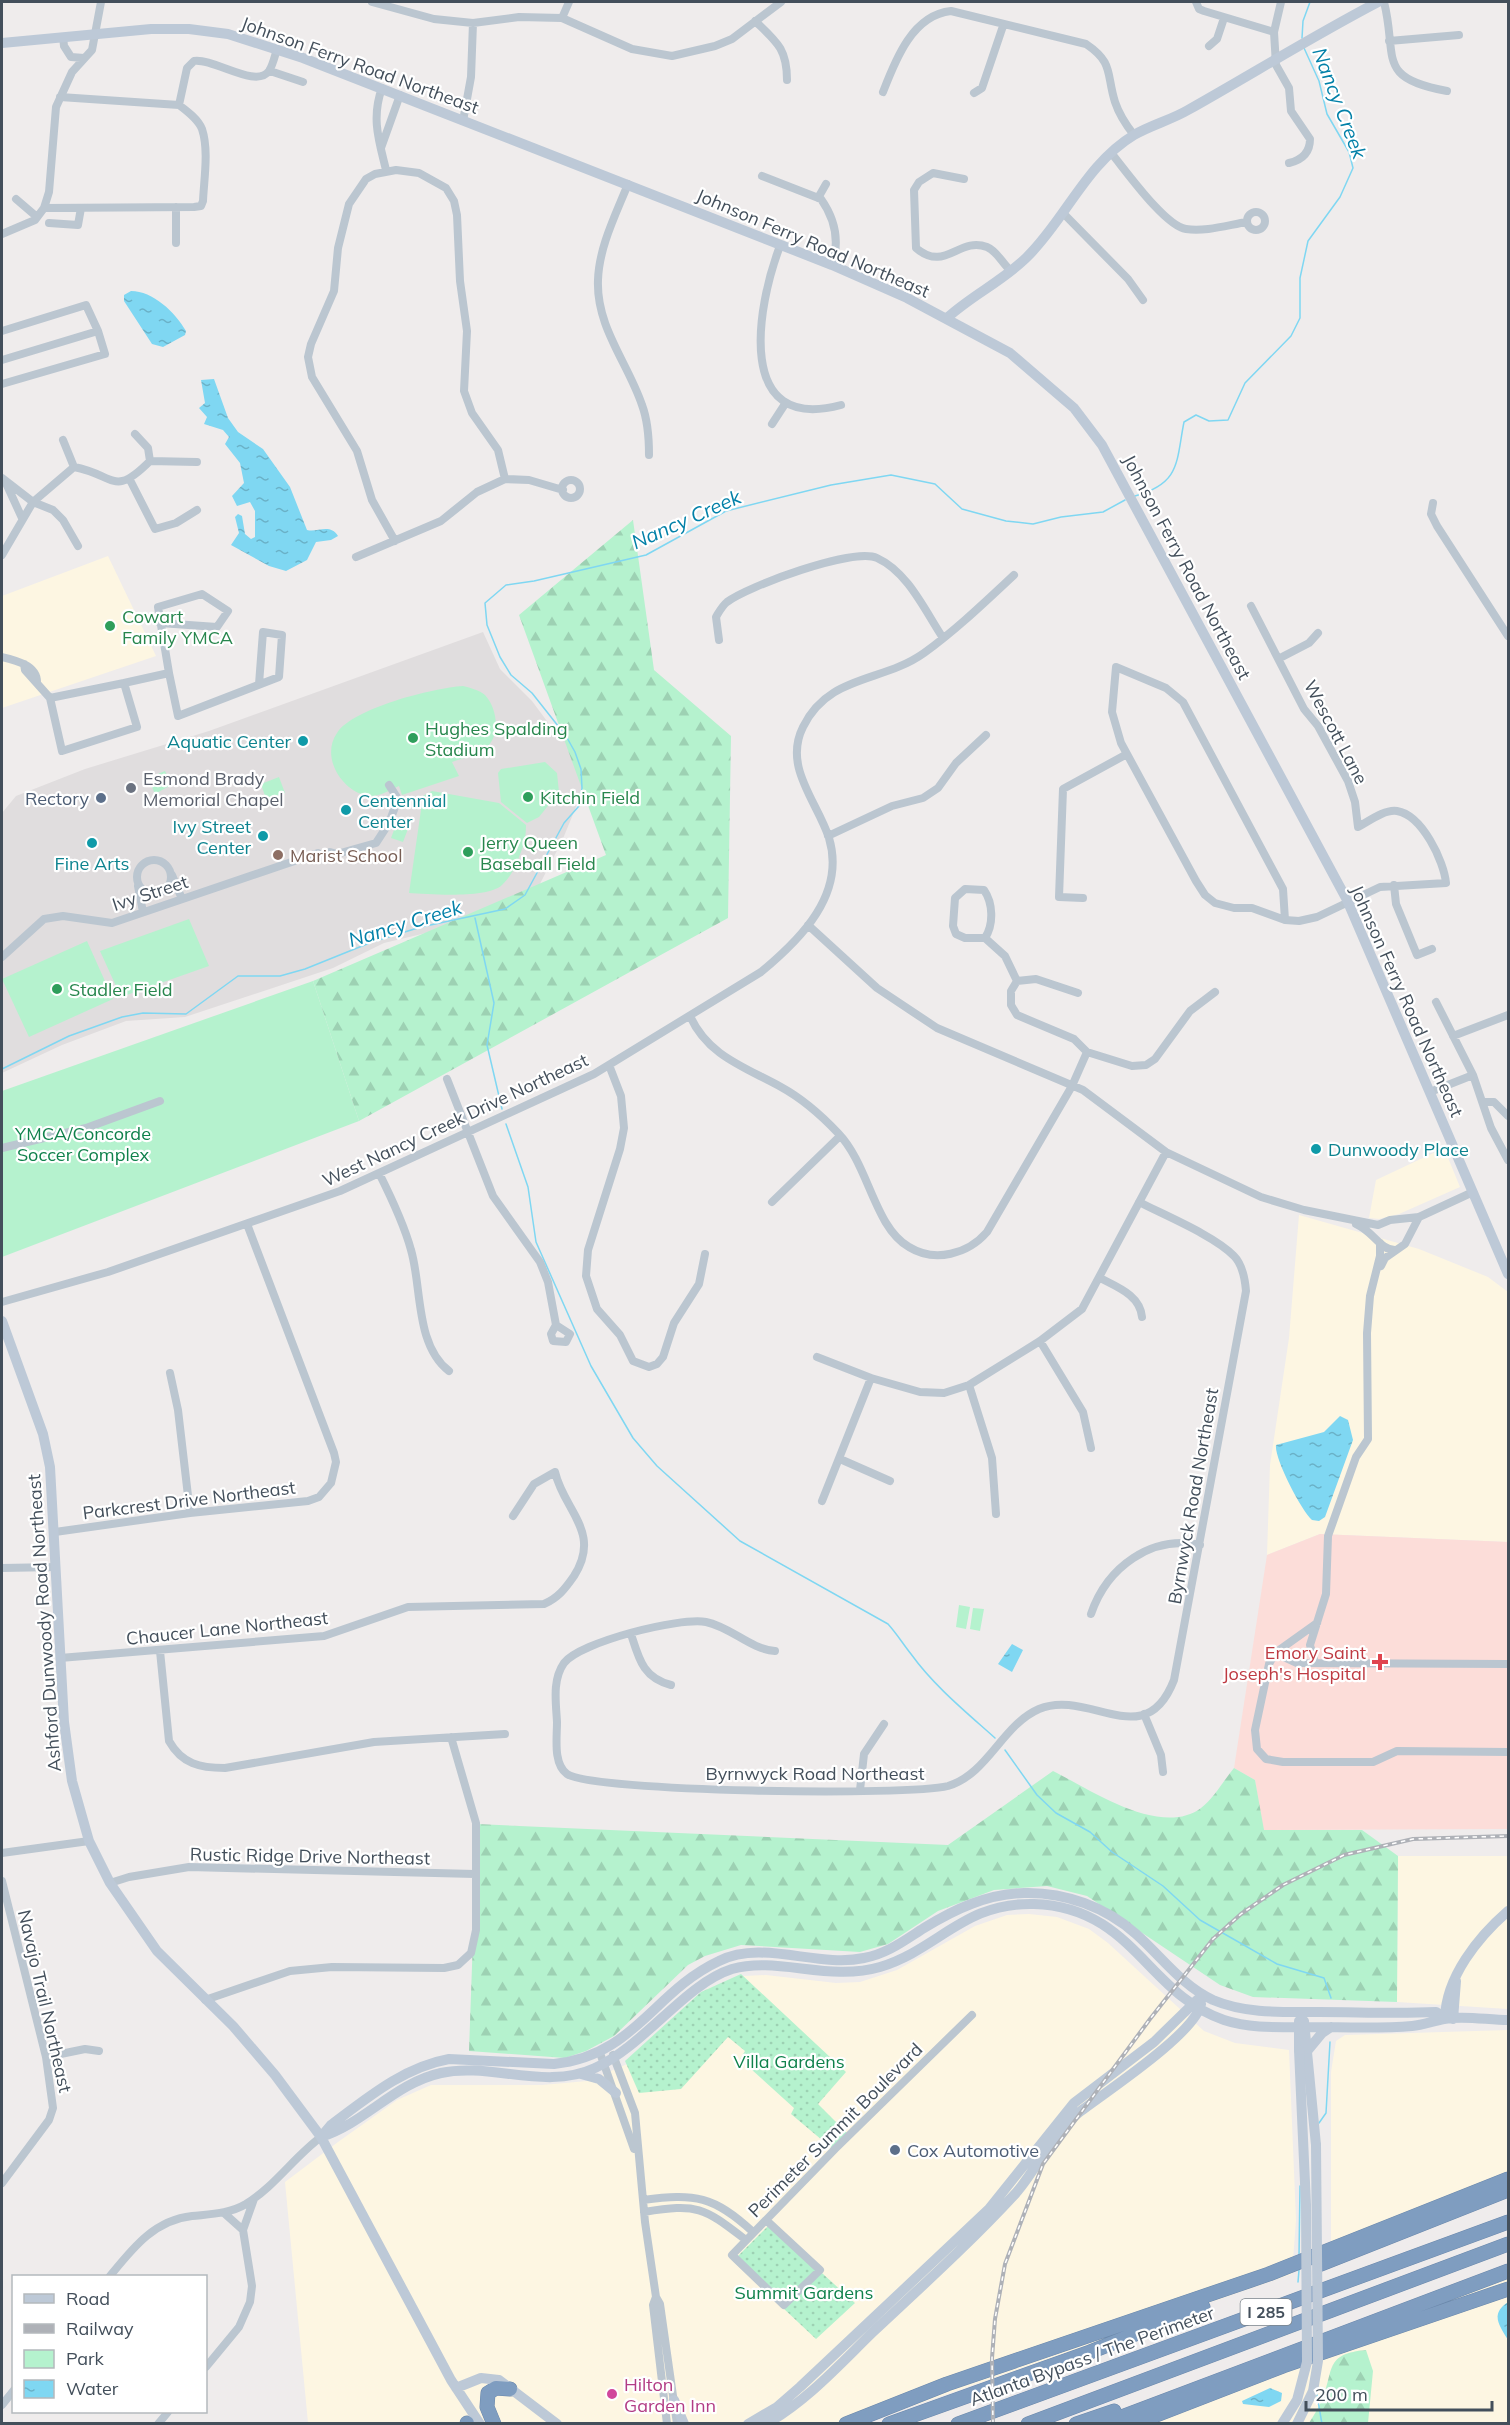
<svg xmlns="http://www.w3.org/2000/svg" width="1510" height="2425" viewBox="0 0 1510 2425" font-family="Mulish,sans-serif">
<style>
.commercial{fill:#fdf6e2}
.education{fill:#e0ddde}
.medical{fill:#fcddd9}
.green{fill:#b5f2ce}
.forest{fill:url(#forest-firs)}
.garden{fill:url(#garden-dots)}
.water{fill:url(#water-ripples)}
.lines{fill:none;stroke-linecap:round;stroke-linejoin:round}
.stream{stroke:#7fd7f2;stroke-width:1.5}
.highway-casing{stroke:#6b88ab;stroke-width:15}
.street{stroke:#bbc6d0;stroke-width:8}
.secondary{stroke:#bdc9d7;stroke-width:10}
.highway{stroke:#7f9dc0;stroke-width:14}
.rail-casing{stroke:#aeb1b7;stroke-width:4}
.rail{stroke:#fff;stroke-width:1.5;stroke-dasharray:4.5;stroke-linecap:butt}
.secondary-bridge{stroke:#bdc9d7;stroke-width:10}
.leisure-dot{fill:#2e9e5b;stroke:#fff;stroke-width:2}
.culture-dot{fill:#0f9aa8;stroke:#fff;stroke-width:2}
.worship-dot{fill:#6b7280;stroke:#fff;stroke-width:2}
.service-dot{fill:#5c6f8a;stroke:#fff;stroke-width:2}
.education-dot{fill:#8d6e63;stroke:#fff;stroke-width:2}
.health-dot{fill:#e0444e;stroke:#fff;stroke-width:2}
.hotel-dot{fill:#d1479c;stroke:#fff;stroke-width:2}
.labels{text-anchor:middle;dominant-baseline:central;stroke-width:4.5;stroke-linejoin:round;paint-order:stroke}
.shield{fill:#fff;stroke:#7b848c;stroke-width:1.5}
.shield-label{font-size:16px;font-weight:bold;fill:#434f5b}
.street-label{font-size:18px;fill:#434f5b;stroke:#fff}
.leisure-label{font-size:18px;fill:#27864d;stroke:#fff;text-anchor:start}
.culture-label{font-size:18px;fill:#0d838f;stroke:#fff;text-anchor:end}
.worship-label{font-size:18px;fill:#5b616d;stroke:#fff;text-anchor:start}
.service-label{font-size:18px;fill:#4e5e75;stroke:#fff;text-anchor:end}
.education-label{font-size:18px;fill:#785e54;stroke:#fff;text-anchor:start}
.park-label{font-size:18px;fill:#0f814b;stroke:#fff}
.health-label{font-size:18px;fill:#be3a42;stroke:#fff;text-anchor:end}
.hotel-label{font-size:18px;fill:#b23c85;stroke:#fff;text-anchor:start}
.water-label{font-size:20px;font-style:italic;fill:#0280a8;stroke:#fff}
</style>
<defs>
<pattern id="forest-firs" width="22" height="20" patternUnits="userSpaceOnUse" patternTransform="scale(1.5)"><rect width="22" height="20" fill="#b5f2ce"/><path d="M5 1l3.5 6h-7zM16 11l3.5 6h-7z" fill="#9dd1b3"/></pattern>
<pattern id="garden-dots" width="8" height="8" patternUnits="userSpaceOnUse" patternTransform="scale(1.5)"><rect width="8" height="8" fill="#b5f2ce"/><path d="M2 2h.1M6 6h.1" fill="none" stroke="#9dd1b3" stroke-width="1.8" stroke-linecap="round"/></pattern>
<pattern id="water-ripples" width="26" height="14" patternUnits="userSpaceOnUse" patternTransform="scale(1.5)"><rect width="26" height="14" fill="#7fd7f2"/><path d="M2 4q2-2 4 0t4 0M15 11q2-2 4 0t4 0" fill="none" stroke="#6ab1c7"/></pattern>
</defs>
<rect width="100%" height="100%" fill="#efecec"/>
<path class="commercial" d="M108,556l48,100 -154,52v-112z
M1444,1148l16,39 -61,27 -20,5 -10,-1 7,-38z
M1299,1215l120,34 69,28 20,15v250l-188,-8 -53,21 3,-90 19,-127z
M1398,1856h110v153l-111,-7z
M1029,1914l28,3 32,12 19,14 96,88 31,12 54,7 7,170 -4,54 -428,149h-556l-23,-241 53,-40 59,-42 34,-15h111l45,-4 45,-19 75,-73 36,-13 23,-1 70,8 24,-1 37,-12 78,-44 32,-11z
M1508,2030v151l-177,71v-180l5,-31 9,-6z
M1508,2278v145l-394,1 267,-106z"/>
<path class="education" d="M483,632l17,37 32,32 26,35 19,12 8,37 -23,56 -35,68 -143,34 -51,25 -148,49 -59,4 -64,24 -60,28v-260l14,-17 69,-27 124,-38z"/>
<path class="medical" d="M1320,1534l188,8v287l-245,1 -8,-50 -21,-12 33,-213z"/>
<path class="green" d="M463,686c8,2 16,4 22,9 12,13 16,39 2,52 -9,8 -24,11 -35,15l7,14 -57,19 -3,-9c-11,5 -23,13 -35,9 -24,-7 -43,-39 -27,-62 16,-25 96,-45 126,-47z
M545,762l12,11 2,19 -20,25 -12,6 -26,-21 -3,-29 3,-4z
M165,771l6,14 -16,9 -7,-16z
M279,777l6,16 -19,6 -5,-15z
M432,791l67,12 27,22c0,13 -2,20 -7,32 -3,9 -9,21 -17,28 -15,14 -73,9 -93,8l14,-97z
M399,817l12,4 -8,21 -12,-4z
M189,919l20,47 -88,31 -21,-46z
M87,941l26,58 -84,38 -27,-58z
M313,981l46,140 -357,136v-166z
M959,1605l11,2 -4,22 -10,-2z
M973,1608l11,1 -4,22 -10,-2z"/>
<path class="forest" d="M633,520l21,150 77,66 -3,182 -369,203 -46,-140 293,-126 -87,-240z
M1234,1768l21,12 9,50h98l36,26 -1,146 -144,-5 -33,-12 -133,-89 -40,-10 -53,4 -56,21 -50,33 -28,8 -119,-7 -36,11 -17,9 -74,71 -28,15 -21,7 -96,-7 8,-227 471,21 105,-74c38,19 108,67 148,37 13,-10 23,-28 33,-40z
M1366,2350l7,21 -5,52h-59c5,-8 10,-16 14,-25 11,-31 3,-44 43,-48z"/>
<path class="garden" d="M741,1974l105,98 -28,32 32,32 -15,15 -44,-37 3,-6 -54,-49 5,-8 -17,-14 -47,52 -42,4 -14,-32 76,-69z
M769,2225l86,78 -39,36 -83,-78z"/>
<path class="water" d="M131,291c22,0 44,21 55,40l-1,4 -22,12 -11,-3 -28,-43v-6z
M214,379l14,39 10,14 25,17 27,38 17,43c10,3 23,-7 31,6l-7,4 -15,2 -9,18 -21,11 -17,-5 -38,-21 8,-12 -4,-16 3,-3 4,2 3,18 6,5 4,-2v-26l-5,-9 -13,4 -5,-10 12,-13 -4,-20 -15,-19 4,-7 -6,-7 -19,-6 3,-7 -8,-9 6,-5 -4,-23z
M1340,1416l8,4 5,20 -28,77 -6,4 -7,-1c-11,-10 -38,-62 -36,-75l48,-13z
M1012,1644l11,6 -11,22 -14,-8z
M1508,2302v38c-9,-15 -18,-26 0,-38z
M1270,2388l12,5 -1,8 -12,6 -26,-3 -1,-3z"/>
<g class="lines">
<path class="stream" d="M1302,38l1,-17 7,-19
M1135,496c46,-13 41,-34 49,-74l12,-7 13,6 19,-1 17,-37 46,-47 9,-18v-40l8,-37 32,-44 13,-29 -4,-16 -22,-38 -8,-33 -15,-33
M475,918l19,85 -7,42 15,64
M2,1069l67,-33 53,-19 21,-4 43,1 52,-38h42l25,-7 67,-27 49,-15 84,-18 20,-14 39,-72 15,-17 3,-18 -1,-19 -6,-17 -9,-16 -34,-43 -21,-18 -11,-18 -13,-32 -2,-22 21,-18 28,-4 112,-26 80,-44 105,-26 60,-10 44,9 27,25 44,12 27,3 28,-7 42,-5 22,-12
M506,1124l22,63 8,55 55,124 42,72 24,28 83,75 148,83c9,10 15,20 23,30 23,32 55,58 84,84
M1005,1750l32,45 19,18 34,19 22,20 51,34 37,34 77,44 47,14 7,20
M1319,2123l7,-10 4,-71
M1299,2256l1,-70
M1298,2282l1,-12
M1317,2395l5,29"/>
<g class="highway-casing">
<path id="highway" d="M1321,2264l187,-74
M467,2423v1
M494,2424l-7,-17 1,-14 8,-5 14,1
M846,2424l101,-40 322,-110 239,-95
M889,2424l201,-72 113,-45
M958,2424l550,-202
M1028,2424l480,-180
M1076,2424l38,-13
M1103,2424l405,-153
M1133,2424l150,-58 225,-77"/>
</g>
<path class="street" d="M372,2l62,17 39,4 46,-6 43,1 70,31 40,7 43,-10 17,-7 49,-37
M1196,2l3,7 5,2 70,21
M1281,2l-7,30 2,33 13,23 2,23 19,28c0,14 -8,21 -21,24
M1384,2c14,55 -9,76 63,89
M562,18l7,-16
M755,21c22,21 32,28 32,59
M63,37l1,9 7,11 13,1
M1389,41l70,-6
M1209,46l8,-7 7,-21
M270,71l33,11
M382,88c-11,30 -3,53 4,82
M883,92c12,-31 29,-77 68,-81l135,33c28,19 20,29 29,58 4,12 11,23 19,33
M974,93l8,-5 21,-62
M179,105l8,-37 7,-7c20,-3 62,28 75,10 4,-6 6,-16 8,-22
M463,121l8,-44 2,-54
M381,148l19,-53
M1112,154c14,17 53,72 74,75 19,3 42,-4 61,-7
M762,176l59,23c14,20 19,42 11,66
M964,179l-31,-6 -14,9 -5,8 2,58c29,25 43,-12 71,-1 10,4 15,16 23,23
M628,184c-12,30 -29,63 -30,96 -2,47 30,83 44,125 6,16 7,33 7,50
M818,198l8,-14
M16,199l21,18
M176,207v36
M44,208l150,-1 7,-1 2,-5c1,-22 6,-51 -1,-72 -4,-10 -15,-18 -23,-24l-119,-8
M1247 221a9 9 0 1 1 18 0a9 9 0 1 1-18 0Z
M1063,213l65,66 15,21
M49,223l29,2 3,-17
M2,234l33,-14 9,-12 5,-16 7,-85 16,-35 20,-22 9,-48
M780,246c-23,60 -46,188 61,159
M2,331l84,-26 12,26 7,23 -103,30
M2,360l96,-29
M772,424l13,-20
M63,440l11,27c42,8 39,31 76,-6l-2,-13 -13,-14
M150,461l47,1
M74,467l-41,35 20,8 10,10 15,26
M2,478l31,24 -31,53
M130,480l25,49 21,-6 21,-13
M562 489a9 9 0 1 1 18 0a9 9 0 1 1-18 0Z
M5,481l17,37
M1433,503l-2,11 6,12 71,110
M395,541l-23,-41 -15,-49 -45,-74 -4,-20 3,-13 23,-53 4,-43 11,-44 17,-25 9,-5 21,-4 23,3 27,15 8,13 3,14 3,66 7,50 -3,60 8,22 26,37 7,29
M356,557l85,-36 36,-29 28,-13 24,1 34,10
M1251,606l53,103 14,17 30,55 7,21 3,25c11,-6 27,-18 39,-16 25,4 47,50 49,72l-66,4 -63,30 -18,4 -14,-1 -33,-12h-18l-19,-5 -10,-8 -9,-14 -75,-138 -9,-31 4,-45 50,21 17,14 100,187 2,31
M160,623l57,4 11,-16 -26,-17 -44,13 11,66
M719,640l-3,-23c3,-5 6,-11 11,-15 21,-16 127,-55 150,-44 31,14 48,53 66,80
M2,657c13,3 35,8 35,25
M1280,658l29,-15 9,-10
M24,664l1,6 25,28 12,53 75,-24 -13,-44 -74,15
M124,683l45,-10 9,43 101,-39 3,-42 -19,-3 -4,52
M828,836l64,-30 31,-8 15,-10 18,-25 30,-28
M330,852l7,2 39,-11 13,-20 9,-24 -9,-14
M137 877a17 17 0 1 1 34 0a17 17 0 1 1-34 0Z
M172,875l10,24
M1394,885l2,19 21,51 15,-6
M138,886l5,26
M965,889l19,1c9,13 10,34 1,48h-20l-9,-4 -3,-8 2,-28z
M1083,898l-24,-1 4,-108 64,-35
M808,925l69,63 60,40 146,62 83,62 95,45 43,13 74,15 12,-5 29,-3 54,-25
M985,938l20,18 12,25
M2,957l42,-38 19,-3 49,7 206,-70
M1078,993l-42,-14 -19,2 -6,10v14l6,10 57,24 13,13 45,14 14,-1 9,-6 35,-48 25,-19
M1436,1002l37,73 18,53 17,32
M690,1016c18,40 55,51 91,71 22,12 40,28 57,46 31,32 36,94 71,114 26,16 59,7 78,-15l85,-146 15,-34
M1453,1036l55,-21
M609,1065l12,31 3,32 -4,21 -32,101 -2,26 11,33 23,26 13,26 16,6 8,-3 6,-7 11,-34 25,-39 6,-30
M447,1079l46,117 47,66 8,20 8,43 -5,9 2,7 13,1 4,-8 -14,-9
M1430,1092l43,-17
M1483,1102h11l14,14
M2,1148l84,-20 74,-27
M379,1173c12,24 25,51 32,77 11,37 4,95 38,121
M772,1202l68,-66
M1356,1224c17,7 24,26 39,26
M1381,1266l4,-8 20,-14 14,-27
M1100,1278c17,9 40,17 42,39
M2,1302l106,-30 232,-81 254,-117 167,-102c40,-33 85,-78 68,-134 -12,-37 -46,-71 -26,-111 26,-53 79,-44 121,-74 32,-23 61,-51 90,-78
M1040,1341l43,71 8,36
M817,1357l54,21 49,14 24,1 25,-8 71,-44 42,-32 84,-157
M170,1373l8,37 12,103
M969,1385l23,73 4,56
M840,1459l50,22
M822,1501l49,-123
M55,1532l135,-19 118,-12 11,-4 12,-14 5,-21 -2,-9 -87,-229
M2,1568l54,-1
M1091,1614c16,-47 60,-79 109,-69
M1317,1623l-42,30 -6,11 -14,66 2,19 9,10 17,3h90l24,-11 111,1
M631,1634c8,25 12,44 40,51
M160,1651l9,90c13,23 31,27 56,27l149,-26 131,-8
M775,1651c-25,-2 -44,-24 -69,-29 -27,-5 -126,20 -142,41 -12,17 -8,40 -7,59 0,16 -4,42 10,52 26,18 342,22 381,12 40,-12 54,-61 91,-77 50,-21 106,46 135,-29l72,-389c-1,-12 -4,-27 -12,-35 -19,-20 -70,-41 -95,-54
M1275,1653l22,10 211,1
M60,1658l264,-22 84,-29 136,-3c14,-6 21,-15 30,-28 28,-44 -10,-65 -19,-104l-21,12 -21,32
M1315,1663l-5,-18 16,-51 2,-58 28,-79 12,-18 -1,-106 3,-37 10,-40v-13
M1144,1714l17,41 2,17
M860,1790l4,-36 20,-30
M2,1853l87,-12
M2,1881l44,176 7,51 -4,12 -47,63
M110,1883l19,-6 60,-10 286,7
M205,2000l85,-29 42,-4 112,1 14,-3 13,-12 5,-23v-107l-25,-86
M600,2053l34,96
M613,2055l22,58 10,109 11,75 4,7 17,120
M46,2057l39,-8 14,2
M643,2200c52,-7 71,-4 110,32
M644,2212c55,-9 60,-4 102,28
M766,2220l54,50 -36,35 -52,-50 103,-106 137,-134
M243,2230l11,-31
M110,2276c22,-27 44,-56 82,-60 19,-2 37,-2 54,-12 29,-18 48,-47 75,-67
M656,2297l-3,8 14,119
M206,2367l33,-40 11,-25 2,-16 -9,-56 -19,-17
M2,2405l12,-15
M158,2424l10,-12"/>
<path class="secondary" d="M2,43l149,-14h38l39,5 75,24 529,207 75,33 103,55 64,55 28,37 245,455 161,374
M947,318c25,-23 56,-37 80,-61 38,-37 59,-93 107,-122 17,-10 37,-15 54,-25 64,-36 125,-74 190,-108
M2,1321l41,113 7,33 14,255 8,59 17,60 21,42 47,68 76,75 42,49 46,62 130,243 29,44
M1445,2018c1,-41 33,-81 63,-107
M1453,2019l3,-38
M1304,2021l12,124
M1299,2050v-29
M1308,2050l14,-17 9,-6
M581,2074l18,5 17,14
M321,2137c44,-14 74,-54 120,-64 49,-11 105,18 154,-5 50,-23 90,-84 137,-99 45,-13 97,13 148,-2 59,-18 84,-65 154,-63 99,3 113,90 190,116 27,9 56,7 84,7 34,0 70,2 104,-1 11,-1 21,-5 32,-7 19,-4 44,1 64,1
M321,2137l10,-12c36,-27 73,-58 118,-66l105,5c80,-8 99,-72 165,-103 44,-22 98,7 145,-3 23,-4 41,-18 60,-30 31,-19 63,-34 100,-35 41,-1 82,14 112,41 26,23 45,51 77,66 33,14 70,12 106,12 39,0 78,2 117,0l9,6
M456,2388l25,-10 18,2 58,44
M674,2400l10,24
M748,2424l29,-17 23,-20 189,-178 85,-106 80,-61 43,-42
M766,2424c41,-23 74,-60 107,-92 48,-45 98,-90 143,-139 21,-24 36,-59 61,-79 27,-21 118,-80 124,-110"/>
<use href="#highway" class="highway"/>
<g class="rail-casing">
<path id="rail" d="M993,2424l-1,-66 3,-39 10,-55 38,-100 107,-145 63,-80 28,-25 42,-29 61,-30 69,-16 95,-3"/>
</g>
<use href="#rail" class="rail"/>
<path class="secondary-bridge" d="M1282,2424l15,-24 10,-38 -1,-157 -7,-155
M1297,2424l16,-33 5,-30 -2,-216"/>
</g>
<g class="leisure-dot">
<circle cx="110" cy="626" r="6"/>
<circle cx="413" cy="738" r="6"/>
<circle cx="528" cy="797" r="6"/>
<circle cx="468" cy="852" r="6"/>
<circle cx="57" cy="989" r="6"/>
</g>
<g class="culture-dot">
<circle cx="303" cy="741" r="6"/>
<circle cx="346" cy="810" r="6"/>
<circle cx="263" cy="836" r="6"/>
<circle cx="92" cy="843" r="6"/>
<circle cx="1316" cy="1149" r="6"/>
</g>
<circle class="worship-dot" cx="131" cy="788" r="6"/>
<g class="service-dot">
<circle cx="101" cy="798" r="6"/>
<circle cx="895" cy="2150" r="6"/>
</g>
<circle class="education-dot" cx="278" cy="855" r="6"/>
<path class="health-dot" d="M1377 1653h6v6h6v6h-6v6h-6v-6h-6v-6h6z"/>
<circle class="hotel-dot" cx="612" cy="2394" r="6"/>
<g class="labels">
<rect class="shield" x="1240.5" y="2299" width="51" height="26" rx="4.5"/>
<g class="shield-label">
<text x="1266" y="2312">I 285</text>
</g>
<g class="street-label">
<text transform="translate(360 65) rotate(20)">Johnson Ferry Road Northeast</text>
<text transform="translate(813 243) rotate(23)">Johnson Ferry Road Northeast</text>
<text transform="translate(1187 567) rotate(62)">Johnson Ferry Road Northeast</text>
<text transform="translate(1336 732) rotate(62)">Wescott Lane</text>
<text transform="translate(150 893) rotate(-18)">Ivy Street</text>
<text transform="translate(1407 1001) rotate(66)">Johnson Ferry Road Northeast</text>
<text transform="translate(455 1120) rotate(-25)">West Nancy Creek Drive Northeast</text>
<text transform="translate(1193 1496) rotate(-80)">Byrnwyck Road Northeast</text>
<text transform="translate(189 1500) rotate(-7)">Parkcrest Drive Northeast</text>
<text transform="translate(44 1623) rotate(-94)">Ashford Dunwoody Road Northeast</text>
<text transform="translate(227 1628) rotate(-6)">Chaucer Lane Northeast</text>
<text x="815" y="1773">Byrnwyck Road Northeast</text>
<text transform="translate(310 1856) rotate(1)">Rustic Ridge Drive Northeast</text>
<text transform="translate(45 2001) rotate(77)">Navajo Trail Northeast</text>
<text transform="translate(835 2130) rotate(-45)">Perimeter Summit Boulevard</text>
<text transform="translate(1092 2356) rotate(-20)">Atlanta Bypass / The Perimeter</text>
</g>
<g class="leisure-label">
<text x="122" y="616">Cowart<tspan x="122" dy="21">Family YMCA</tspan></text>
<text x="425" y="728">Hughes Spalding<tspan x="425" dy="21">Stadium</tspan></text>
<text x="540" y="797">Kitchin Field</text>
<text x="480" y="842">Jerry Queen<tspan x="480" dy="21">Baseball Field</tspan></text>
<text x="69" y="989">Stadler Field</text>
</g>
<g class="culture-label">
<text x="291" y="741">Aquatic Center</text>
<text x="358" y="800" text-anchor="start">Centennial<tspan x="358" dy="21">Center</tspan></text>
<text x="251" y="826">Ivy Street<tspan x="251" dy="21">Center</tspan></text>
<text x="92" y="863" text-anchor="middle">Fine Arts</text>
<text x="1328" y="1149" text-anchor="start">Dunwoody Place</text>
</g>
<g class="worship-label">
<text x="143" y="778">Esmond Brady<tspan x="143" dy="21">Memorial Chapel</tspan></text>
</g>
<g class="service-label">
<text x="89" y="798">Rectory</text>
<text x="907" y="2150" text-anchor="start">Cox Automotive</text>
</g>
<g class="education-label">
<text x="290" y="855">Marist School</text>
</g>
<g class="park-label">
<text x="83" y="1133">YMCA/Concorde<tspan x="83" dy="21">Soccer Complex</tspan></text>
<text x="789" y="2061">Villa Gardens</text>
<text x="804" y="2292">Summit Gardens</text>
</g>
<g class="health-label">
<text x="1366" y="1652">Emory Saint<tspan x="1366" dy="21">Joseph's Hospital</tspan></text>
</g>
<g class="hotel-label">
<text x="624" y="2384">Hilton<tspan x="624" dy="21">Garden Inn</tspan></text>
</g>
<g class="water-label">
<text transform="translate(1340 103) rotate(69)">Nancy Creek</text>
<text transform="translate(686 519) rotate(-24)">Nancy Creek</text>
<text transform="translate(405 923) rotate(-17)">Nancy Creek</text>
</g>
</g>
<rect width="1510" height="2425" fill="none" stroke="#434f5b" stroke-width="6"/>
<rect x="12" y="2275" width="195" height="138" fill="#ffffff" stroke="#b4b9bd" stroke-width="1.5"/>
<rect x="24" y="2294" width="30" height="9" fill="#bdc9d7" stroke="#b4b9bd" stroke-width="1.5"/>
<text x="66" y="2305" font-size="18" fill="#434f5b">Road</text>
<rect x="24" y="2324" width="30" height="9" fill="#aeb1b7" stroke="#b4b9bd" stroke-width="1.5"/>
<text x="66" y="2335" font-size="18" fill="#434f5b">Railway</text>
<rect x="24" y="2350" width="30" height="18" fill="#b5f2ce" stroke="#b4b9bd" stroke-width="1.5"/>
<text x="66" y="2365" font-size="18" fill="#434f5b">Park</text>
<rect x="24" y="2380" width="30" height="18" fill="url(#water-ripples)" stroke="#b4b9bd" stroke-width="1.5"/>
<text x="66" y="2395" font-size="18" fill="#434f5b">Water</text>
<path d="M1306 2401v9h186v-9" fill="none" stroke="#434f5b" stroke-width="3"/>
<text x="1315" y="2401" font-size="18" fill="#434f5b" stroke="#ffffff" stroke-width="4.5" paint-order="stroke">200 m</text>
</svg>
